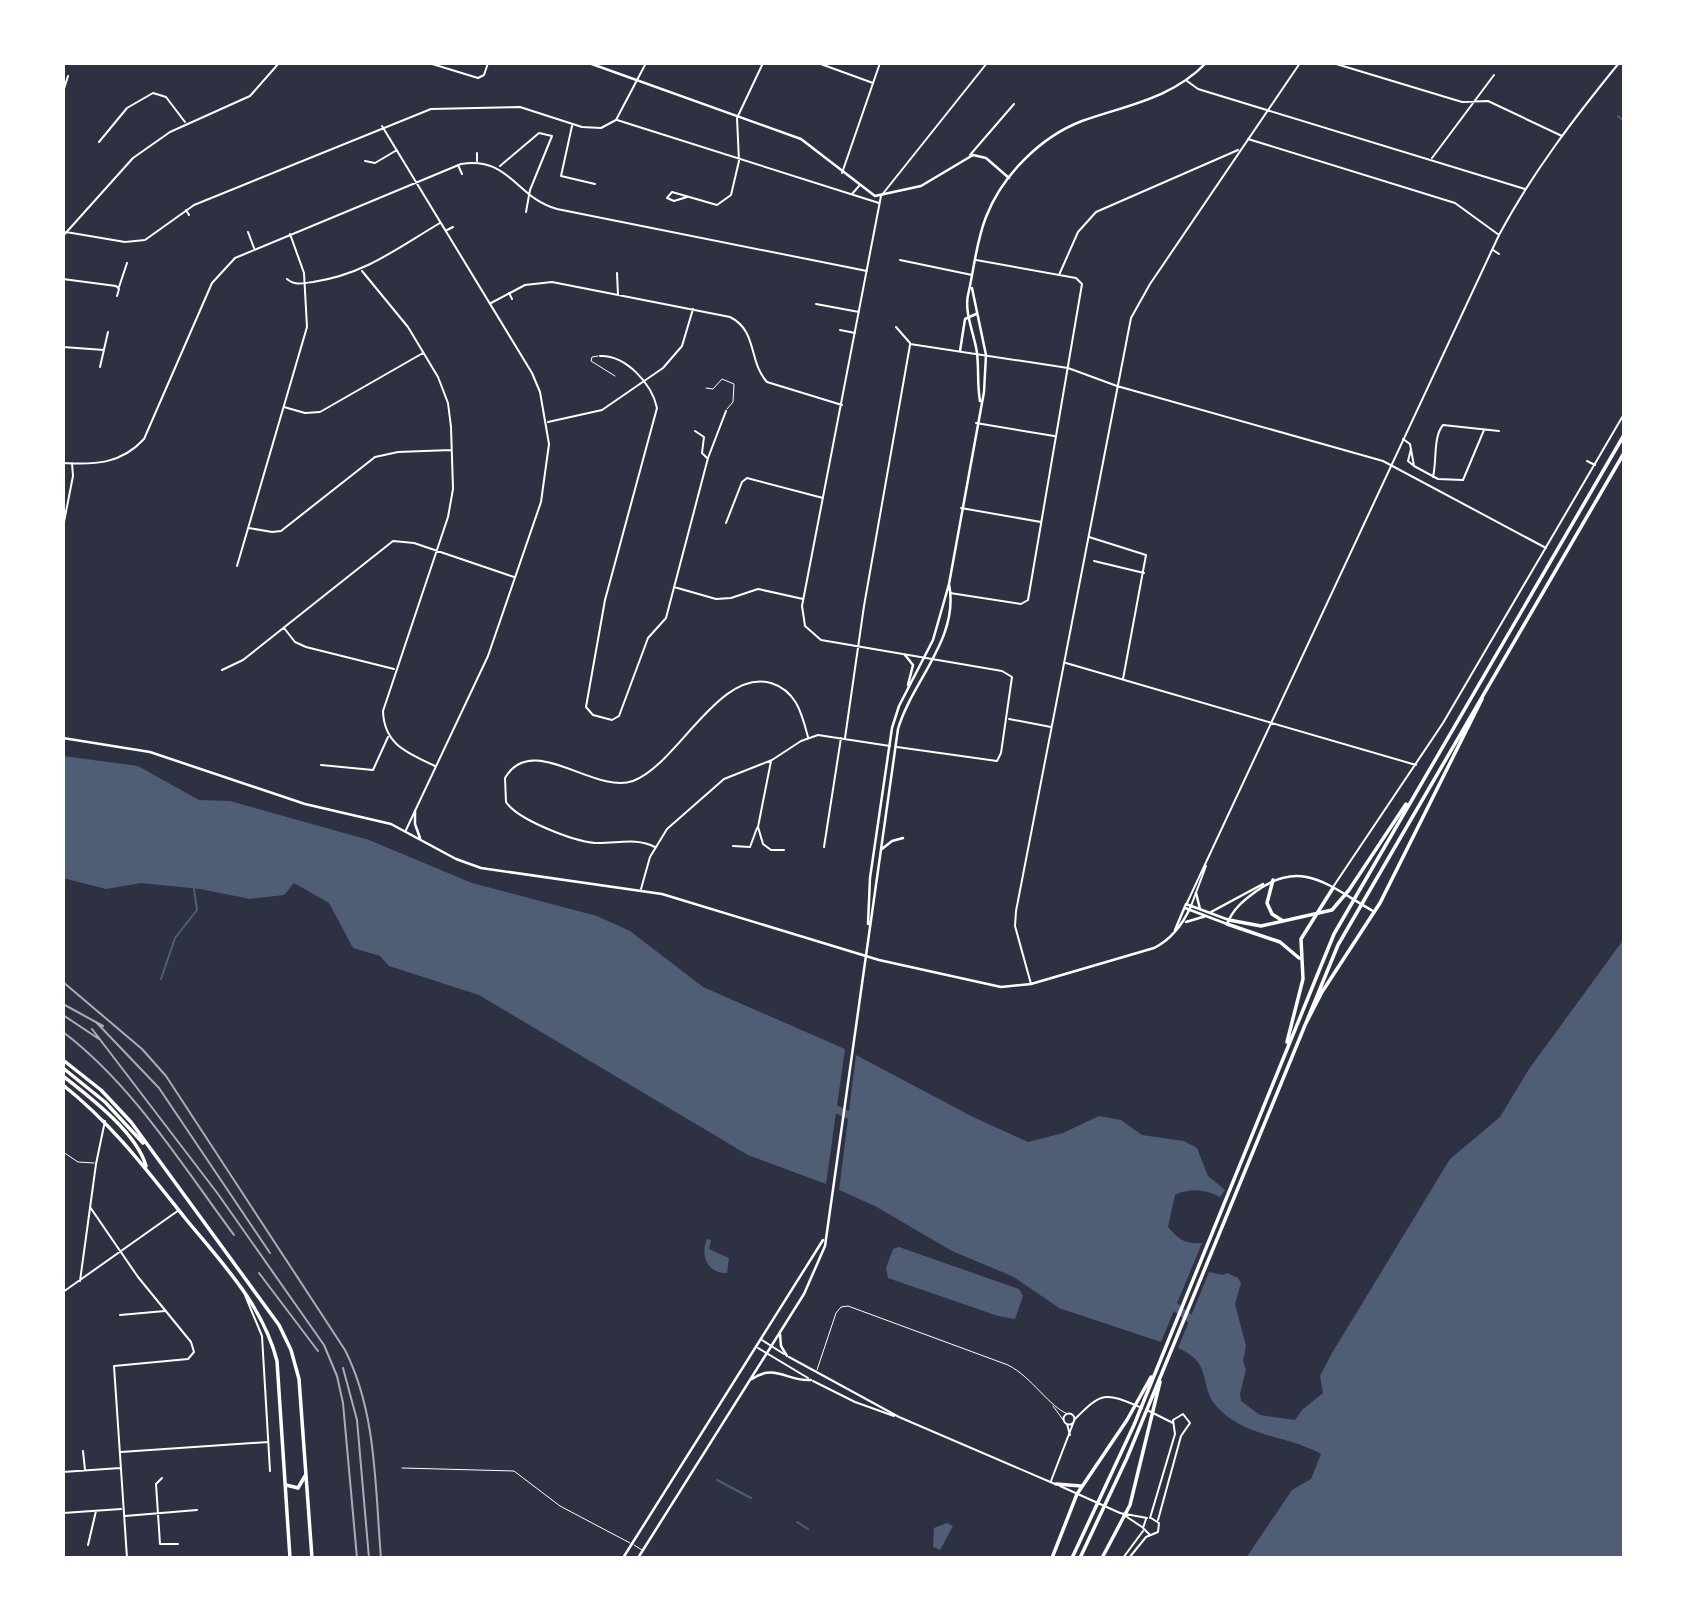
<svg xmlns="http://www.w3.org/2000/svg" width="1687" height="1621" viewBox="0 0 1687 1621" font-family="'DejaVu Sans',sans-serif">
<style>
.water{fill:#4f5d75}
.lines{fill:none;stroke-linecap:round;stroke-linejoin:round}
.stream{stroke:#4f5d75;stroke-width:2}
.river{stroke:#4f5d75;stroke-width:8}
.service{stroke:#fff;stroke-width:1}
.minor{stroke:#fff;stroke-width:2}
.tertiary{stroke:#fff;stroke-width:2.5}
.secondary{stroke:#fff;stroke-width:2.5}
.primary{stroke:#fff;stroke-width:3.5}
.motorway{stroke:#fff;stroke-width:3.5}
.rail{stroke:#abadb3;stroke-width:2}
</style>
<rect width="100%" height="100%" fill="#2d3142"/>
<path class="water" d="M63,756l75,10 61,34 31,1 139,39 103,43 125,33 33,15 73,56 142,62 -19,135 -78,-29 -269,-160 -90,-29 -9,-10 -27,-8 -24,-45 -35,-20 -10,12 -34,4 -50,-10 -59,-6 -35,6 -43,-11z
M1624,939v619h-378l46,-68 19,-11 10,-25c-32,-18 -76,-17 -103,-46 -21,-22 -3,-44 -40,-60l31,-76 14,3 4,-2 11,5 3,5 -6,21 11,42 -3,15 3,9 -6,24 1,7 19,14 35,5 7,-10 21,-17 -3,-17 12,-23 118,-194 50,-42 29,-48z
M856,1055l117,62 55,25 35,-9 36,-17 22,4 21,15 42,6 13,7 11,28 17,14 -5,7c-15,-8 -30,-9 -45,-2l-7,32c11,13 17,17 34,16l-41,99 -102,-34 -45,-31 -62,-26 -77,-45 -36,-16z
M707,1239l4,1 -2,9 20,9 -2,15c-20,1 -27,-18 -20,-34z
M899,1247l120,42 4,7 -8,23 -17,-3 -110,-38 -2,-10 7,-19z
M947,1523l6,3 -13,24 -7,-3 1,-19z"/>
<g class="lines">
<path class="stream" d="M1618,116l6,5
M161,979l14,-41 22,-28 -3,-21
M717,1480l34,18
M797,1522l11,7"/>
<path class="river" d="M827,1105l30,14
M1169,1302l28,22"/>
<path class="service" d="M598,356l-6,1 -1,4 24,15
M706,388l7,1 9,-10 12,5 -1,18 -6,7
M63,1152l15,10 16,1
M817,1370l19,-57 5,-6 7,-1 160,59c24,12 42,43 60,49
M1053,1406l11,15
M402,1468l112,3 46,35 70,37
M634,1545l8,5"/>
<path class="minor" d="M429,63l49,15 6,-3 4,-12
M818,63l55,20
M1333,63l129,39 26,-1 74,35
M1187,81l11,8 327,100
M63,92l5,-16
M617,120l262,83
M382,126l150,247 8,19 9,52 -8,58 -53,154 -82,174
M572,126l-11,50 34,8
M1248,139l207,64 44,32
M99,142l28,-34 26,-15 13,4 19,25
M477,153v8
M970,155l44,-51
M1432,158l62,-83
M365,161l10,2 22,-13
M458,165l4,9
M500,166l39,-33 13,3 -22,54 -4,22
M842,173l38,-110
M852,194l7,-8
M687,197l-13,4 -7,-3 5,-6 45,13 14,-10 8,-34 -2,-43 26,-55
M186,210l3,5
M447,230l6,-3
M66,232l59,10 20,-2 49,-35 237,-96 89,-2 62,20 19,1 15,-8 30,-57
M248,232l6,16
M63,236l70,-78 37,-26 80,-36 29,-33
M1493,250l6,4
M900,260l72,15
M362,271l46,56 30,50 10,26 3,24 2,62 -5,28 -65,194c1,34 25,42 52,55
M617,273l1,22
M1059,275l19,-43 18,-20 142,-62
M63,279l53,7 3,3 -2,7
M287,279c8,7 17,4 26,3 52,-8 83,-33 127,-59
M119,287l8,-24
M509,293l3,6
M491,303l34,-18 27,-3 178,35c28,14 18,44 37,65l75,23
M816,304l43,8
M896,327l14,16
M840,330l15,3
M910,344l158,24 49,18 266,75 163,87
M63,347l41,3
M600,356c26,-1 52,28 57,52l-52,192 -19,107 7,8 19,5 7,-4 29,-78 18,-20 42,-160 18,-47
M100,367l8,-35
M284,407l21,6 15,-1 103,-59
M548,422l54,-12 61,-42 19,-22 11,-37
M976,423l78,13
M695,431l9,6 -2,16 5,5
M1403,439l7,5 4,22 -6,-5 3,-12
M1587,461l8,4
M63,463c32,2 58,1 81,-24l68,-156 23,-25 226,-94c49,-8 55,34 96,45l310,62
M1414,466l24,13 25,1 21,-50
M1433,477c4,-17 0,-40 10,-52l56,6
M961,508l80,14
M726,523l16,-41 5,-4 76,20
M63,527l10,-51 -1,-13
M249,528l23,4 9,-1 94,-74 23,-5 53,-2
M1089,537l57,18 -23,124
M1094,561l50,12
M237,566l70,-239 -3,-54 -14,-39
M674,587l42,12 15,-1 27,-9 45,10
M950,593l71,11 7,-4 54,-316 -6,-6 -100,-18
M284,628l11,14 11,5 88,22
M1066,663l350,102
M222,670l21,-10 150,-119 21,2 100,34
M1009,719l42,8
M845,738l19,-132 46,-261
M897,747l100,14 4,-8 11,-76 -10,-6 -181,-31 -16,-14 -3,-20 79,-410 106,-133
M771,761l-13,66 5,17 8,6h13
M321,765l52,5 15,-33
M733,846l17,1 7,-19
M655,847c-19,-10 -39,-3 -60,-4 -22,-2 -77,-23 -89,-41l-1,-24c27,-47 89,17 128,3 44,-16 86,-113 138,-98 26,8 31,32 37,54
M824,847l17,-109
M1333,887l110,-164 181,-309
M641,889l9,-32 17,-28 57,-50 48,-19 29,-19 17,-6 72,11
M1187,903l312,-668c33,-62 76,-118 120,-172
M1191,906l15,-40
M1031,984l-16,-58 1,-15 115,-593 19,-34 150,-221
M90,1207l48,70 53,65 3,10 -6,7 -74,7 13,192
M80,1281l16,-117 9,-43
M63,1292l116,-82
M245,1295l17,41 8,135
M120,1315l45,-4
M762,1340l22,14
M758,1348l50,30
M789,1357l110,60 156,67
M813,1381l42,21 39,14
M1147,1410l26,13
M1063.5 1419a5.5 5.5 0 1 1 11 0a5.5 5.5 0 1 1-11 0Z
M1074,1420c29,-29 30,-28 68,-12
M1067,1424l3,11
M83,1451l2,19
M121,1452l147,-10
M63,1472l57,-4
M162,1478l-6,6 4,60h18
M1051,1481l23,-60
M1060,1486l60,27 27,5
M63,1513l58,-4
M1121,1513l21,14
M125,1516l72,-6
M1150,1518l25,-84 -2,-14 10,-6 7,9 -9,13 -23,84
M1146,1519l-3,9 7,7
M88,1545l8,-34
M1123,1558l20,-27
M1129,1558l17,-21 12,-5 1,-9 -8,-5"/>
<path class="tertiary" d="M589,63l212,76 74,57 46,-10 52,-31 13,3 23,20"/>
<path class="secondary" d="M960,351l5,-32 11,-5
M980,401c-3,-16 -1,-32 -3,-48 -2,-17 -13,-40 -9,-58 6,-25 8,-53 18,-78 16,-41 54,-80 96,-96 45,-16 89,-22 124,-58
M905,655l8,10 -5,20
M63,738l87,14 155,52 86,20 65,35 25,9 181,26 217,66 122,27 30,-3 123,-36c18,-9 29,-24 37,-42
M415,811v13l5,14
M882,849l10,-8 11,-3
M1196,893l4,16
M1185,908l42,16c6,-15 16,-23 28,-32 47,-35 75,-5 118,19
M1211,912l52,-28
M1186,922l20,-6
M868,924l2,-46 22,-150 7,-22 34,-66 16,-56 35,-192 2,-37 -14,-67
M1175,930l11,-26 43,16
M780,1334l1,12 6,10
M752,1379c23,-16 36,3 59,1
M623,1558l200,-318
M638,1558l166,-264 21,-48 73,-517c14,-48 62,-91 51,-145"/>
<path class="primary" d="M63,1060l38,30 30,32 148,203 12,25 8,29 13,179
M63,1068l42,34 38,41
M63,1076c27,21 74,57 83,90
M63,1085c50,40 83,84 122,133 36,44 78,87 92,143l13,197
M286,1485l12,3 7,-12"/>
<path class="motorway" d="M1273,880l-6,23 5,11 11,7
M1229,920l32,6 71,-16 17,-20 57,-86
M1227,924l53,18 19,16
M1304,1027l18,-35 58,-89 102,-204
M1287,1042l16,-63 -2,-40 32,-51
M1056,1484l25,2
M1052,1558l25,-64 50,-74 24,-43
M1072,1558l62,-133 200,-491 290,-499
M1080,1558l47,-100 211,-513 286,-492
M1102,1558l28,-53 30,-123"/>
<path class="rail" d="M63,982l79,67 24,27 179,274c32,63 30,138 36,208
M63,1004l40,22
M63,1015l36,24
M96,1022l63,66 111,165
M92,1029l126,165 106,151 13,31 6,27 14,155
M63,1032c70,53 119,133 171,203
M259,1273l59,78
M343,1368l14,52 12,138"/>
</g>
<rect width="1687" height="1621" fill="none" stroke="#ffffff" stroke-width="130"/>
</svg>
